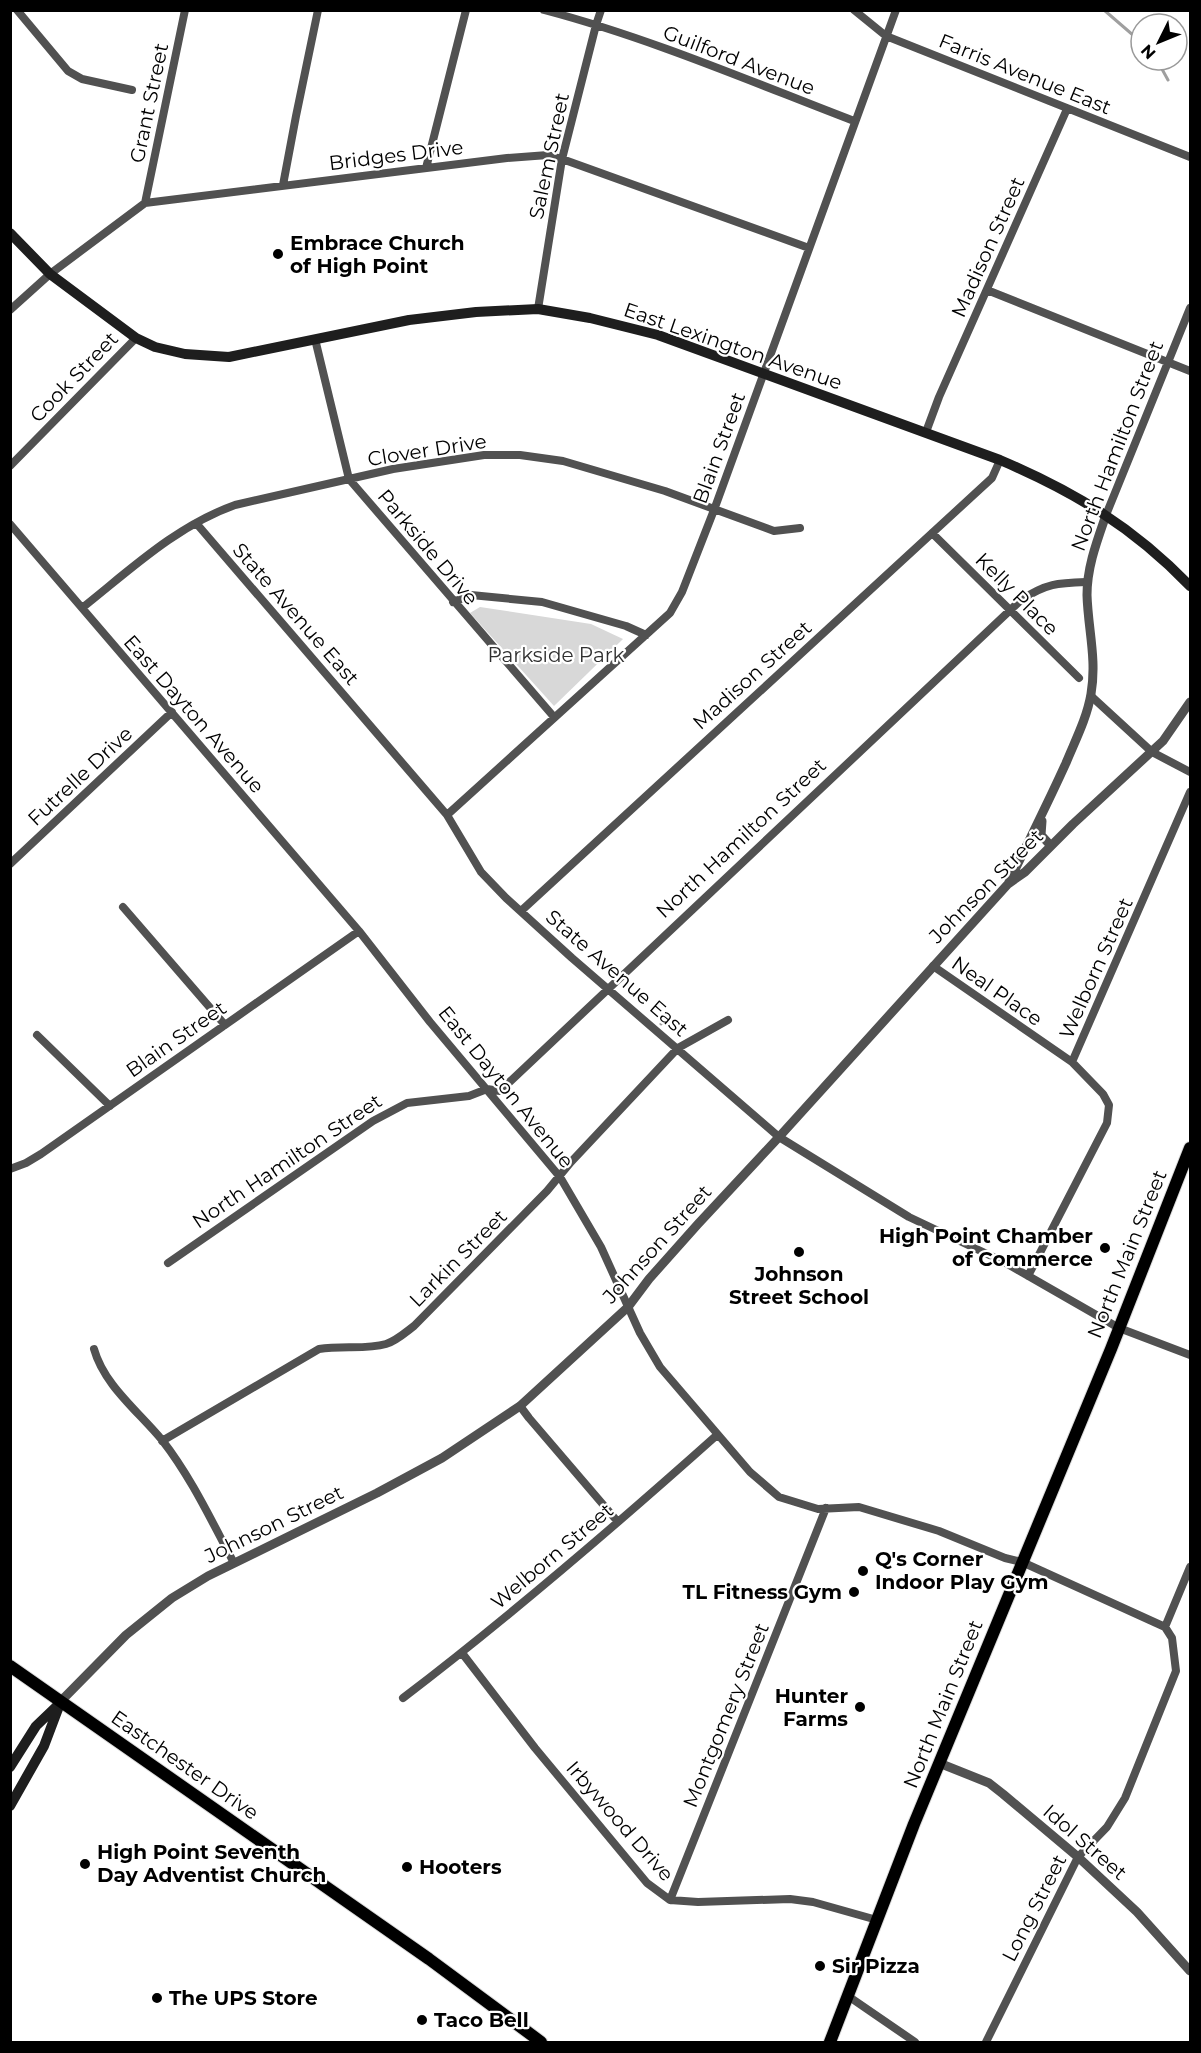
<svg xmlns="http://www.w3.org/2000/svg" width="1201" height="2053" viewBox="0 0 1201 2053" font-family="Montserrat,sans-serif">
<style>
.green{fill:#d8d8d8}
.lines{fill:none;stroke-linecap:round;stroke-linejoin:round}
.stream{stroke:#9f9f9f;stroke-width:3}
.primary-casing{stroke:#dbdbdb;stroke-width:14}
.minor{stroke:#515151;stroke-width:8}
.tertiary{stroke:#515151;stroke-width:9}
.secondary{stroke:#1e1e1e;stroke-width:10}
.primary{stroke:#000;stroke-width:12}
.poi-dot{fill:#000;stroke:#fff;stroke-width:2}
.labels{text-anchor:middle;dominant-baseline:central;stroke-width:4.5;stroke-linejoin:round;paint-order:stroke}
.street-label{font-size:20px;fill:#000;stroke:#fff}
.poi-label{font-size:20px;font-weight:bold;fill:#000;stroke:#fff;text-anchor:start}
.park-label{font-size:20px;fill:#2f2f2f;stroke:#fff}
</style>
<rect width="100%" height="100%" fill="#fff"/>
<path class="green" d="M480,607l111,17 32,15 -69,67 -84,-93z"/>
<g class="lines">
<path class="stream" d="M1104,10l37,32
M1157,60l11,20
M661,1024l8,-5"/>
<g class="primary-casing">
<path id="primary" d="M10,1666l419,293 112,83
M830,2042l84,-218 197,-475 79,-201"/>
</g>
<path class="minor" d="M17,10l51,61 14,8 50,11
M544,10c106,28 208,72 310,111
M854,10l32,26 304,121
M426,168l40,-158
M283,185l13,-69 22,-106
M145,203l40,-193
M987,290l203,81
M538,309l24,-150 34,-134 5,-15
M10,310l40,-36 95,-71 362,-45 41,-3 14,4 247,89
M315,339l34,140 205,238
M926,432l13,-35 128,-288
M10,466l126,-128
M1106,515l84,-207
M196,523l251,292 34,57 25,26 66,60 207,179 130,80 95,45 115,66 71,27
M10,524l349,407 71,91 130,155 41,70 39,86 20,34 90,105 29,25 39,12 41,-2 80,24 66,27 17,4 143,65 7,11 4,33 -51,127 -18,29 -29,30 -92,185
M932,533l147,145
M453,602l18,-7 71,7 84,24 20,9
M82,608c48,-38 94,-82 153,-103l158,-36 91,-14h36l43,6 102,30 109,40 26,-3
M1091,696l61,56 38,20
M447,815l223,-202 12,-21 32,-82 182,-500
M10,864l162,-152
M123,907l102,118
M521,911l471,-433 8,-18
M933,966l139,96 31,32 6,11 -2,18 -79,153
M37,1035l73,71
M1072,1062l118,-270
M10,1169l16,-6 15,-9 318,-223
M168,1263l205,-142 34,-18 62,-7 18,-7 13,2 521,-491c26,-17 37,-17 67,-18
M94,1349c10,36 44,62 68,91 29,37 50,82 72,123
M520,1406l9,12 89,104
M162,1441l157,-92c23,-4 47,1 67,-5 10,-3 20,-12 28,-18l133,-135 24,-29 107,-114 50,-28
M1165,1627l25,-60
M462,1653l73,95 112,135 23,17 28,2 92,-3 23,3 64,18
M403,1698c109,-83 212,-172 314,-263
M670,1900l156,-392
M848,1996l67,46"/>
<path class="tertiary" d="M1042,821l-1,14 10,11
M1009,882c19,-40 39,-79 57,-119 9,-22 21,-45 25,-69 6,-35 -3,-65 -4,-99 0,-28 10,-54 19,-80
M61,1701l65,-66 46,-37 36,-22 169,-83 65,-35 78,-52 108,-99 21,-28 49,-55 81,-87 229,-253 17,-12 48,-48 90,-83 27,-39
M939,1763l50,20 14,11 75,63 59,55 53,59"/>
<path class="secondary" d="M10,233l40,41 86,64 19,9 30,7 44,3 180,-37 67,-8 62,-3 52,9 68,17 342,125c75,32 133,67 190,126
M10,1767l26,-41 23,-22
M10,1806l34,-60 17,-45"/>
<use href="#primary" class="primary"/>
</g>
<g class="poi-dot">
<circle cx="278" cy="254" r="6"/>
<circle cx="1105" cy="1248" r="6"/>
<circle cx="799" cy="1252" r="6"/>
<circle cx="863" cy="1571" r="6"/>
<circle cx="854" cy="1592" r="6"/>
<circle cx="860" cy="1707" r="6"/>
<circle cx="85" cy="1864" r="6"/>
<circle cx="407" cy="1867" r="6"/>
<circle cx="820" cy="1966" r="6"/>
<circle cx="157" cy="1998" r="6"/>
<circle cx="422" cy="2020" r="6"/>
</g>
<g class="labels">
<g class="street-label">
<text transform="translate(739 60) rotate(21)">Guilford Avenue</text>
<text transform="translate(1025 74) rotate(22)">Farris Avenue East</text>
<text transform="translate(149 103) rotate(-78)">Grant Street</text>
<text transform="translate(396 155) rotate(-7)">Bridges Drive</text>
<text transform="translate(549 156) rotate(-78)">Salem Street</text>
<text transform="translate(988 247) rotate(-66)">Madison Street</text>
<text transform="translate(733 346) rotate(19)">East Lexington Avenue</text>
<text transform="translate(74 377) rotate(-46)">Cook Street</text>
<text transform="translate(1117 446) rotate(-69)">North Hamilton Street</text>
<text transform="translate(719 448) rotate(-70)">Blain Street</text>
<text transform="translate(427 450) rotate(-9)">Clover Drive</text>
<text transform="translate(428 547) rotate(50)">Parkside Drive</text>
<text transform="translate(1017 594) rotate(45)">Kelly Place</text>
<text transform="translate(296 614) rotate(49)">State Avenue East</text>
<text transform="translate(752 675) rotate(-42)">Madison Street</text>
<text transform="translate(194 714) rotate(49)">East Dayton Avenue</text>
<text transform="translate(80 776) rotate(-43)">Futrelle Drive</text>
<text transform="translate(741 838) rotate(-43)">North Hamilton Street</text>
<text transform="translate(986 886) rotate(-45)">Johnson Street</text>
<text transform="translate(1096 968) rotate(-66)">Welborn Street</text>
<text transform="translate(617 973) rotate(41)">State Avenue East</text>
<text transform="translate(997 991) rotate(35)">Neal Place</text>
<text transform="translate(176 1039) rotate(-35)">Blain Street</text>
<text transform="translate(506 1087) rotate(51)">East Dayton Avenue</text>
<text transform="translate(287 1161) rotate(-34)">North Hamilton Street</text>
<text transform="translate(657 1244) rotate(-48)">Johnson Street</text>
<text transform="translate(1127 1254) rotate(-68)">North Main Street</text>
<text transform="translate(458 1258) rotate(-45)">Larkin Street</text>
<text transform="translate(274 1524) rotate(-26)">Johnson Street</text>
<text transform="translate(552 1556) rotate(-40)">Welborn Street</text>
<text transform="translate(943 1704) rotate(-68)">North Main Street</text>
<text transform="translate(726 1715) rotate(-68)">Montgomery Street</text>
<text transform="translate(185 1765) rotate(35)">Eastchester Drive</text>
<text transform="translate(620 1821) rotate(49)">Irbywood Drive</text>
<text transform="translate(1085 1842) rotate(41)">Idol Street</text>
<text transform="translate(1034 1908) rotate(-63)">Long Street</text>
</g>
<g class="poi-label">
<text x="290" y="243">Embrace Church<tspan x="290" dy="23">of High Point</tspan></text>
<text x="1093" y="1236" text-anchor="end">High Point Chamber<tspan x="1093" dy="23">of Commerce</tspan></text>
<text x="799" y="1274" text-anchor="middle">Johnson<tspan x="799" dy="23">Street School</tspan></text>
<text x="875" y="1559">Q's Corner<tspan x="875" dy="23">Indoor Play Gym</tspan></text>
<text x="842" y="1592" text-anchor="end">TL Fitness Gym</text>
<text x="848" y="1696" text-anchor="end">Hunter<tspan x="848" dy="23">Farms</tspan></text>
<text x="97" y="1852">High Point Seventh<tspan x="97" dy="23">Day Adventist Church</tspan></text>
<text x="419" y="1867">Hooters</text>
<text x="832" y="1966">Sir Pizza</text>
<text x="169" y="1998">The UPS Store</text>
<text x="434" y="2020">Taco Bell</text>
</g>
<g class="park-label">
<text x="556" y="655">Parkside Park</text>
</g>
</g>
<rect width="1201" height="2053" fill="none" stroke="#000000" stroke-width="24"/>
<g transform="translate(1159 42) rotate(227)"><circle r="28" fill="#ffffff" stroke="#999999" stroke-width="1.5"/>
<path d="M0-4.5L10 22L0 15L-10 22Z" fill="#000000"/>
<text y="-9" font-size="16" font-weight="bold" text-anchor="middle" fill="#000000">N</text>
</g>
</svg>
